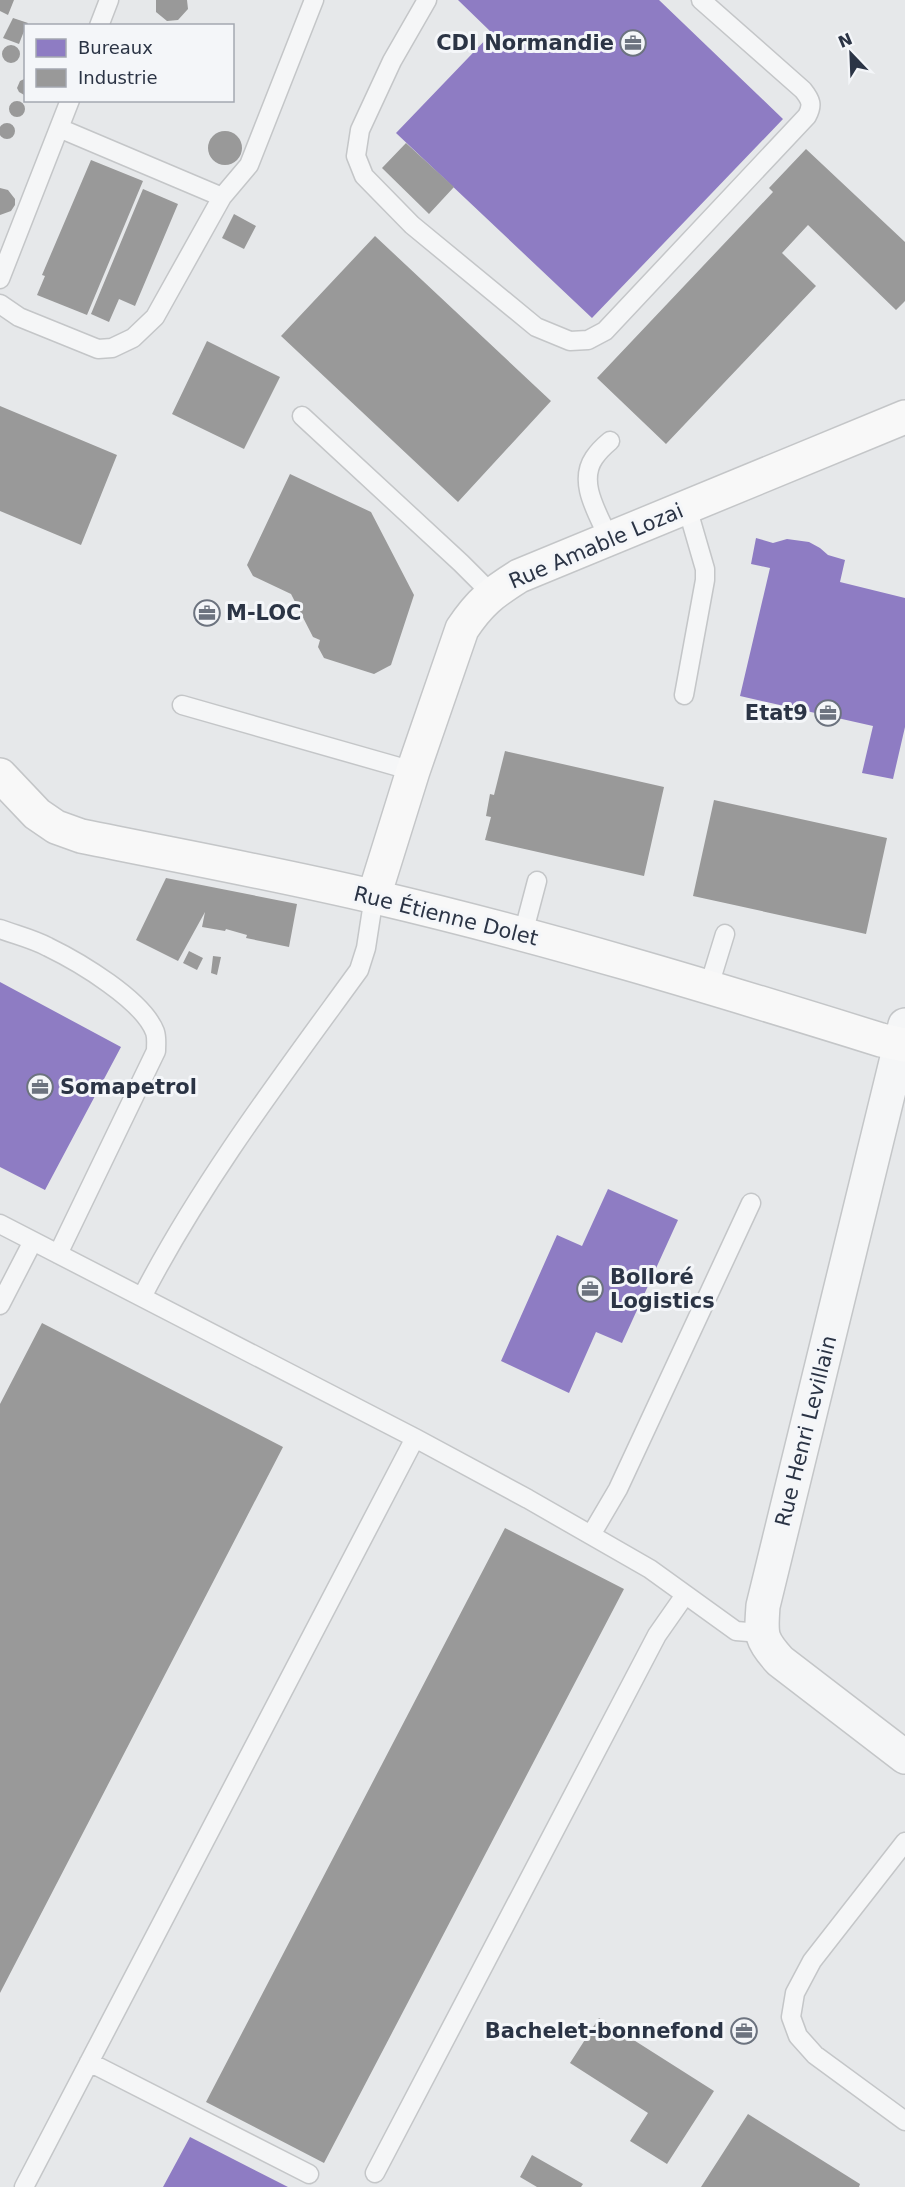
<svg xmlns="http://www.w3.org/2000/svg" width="905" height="2187" viewBox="0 0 905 2187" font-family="'DejaVu Sans',sans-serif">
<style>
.offices{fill:#8e7cc3}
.industry{fill:#999}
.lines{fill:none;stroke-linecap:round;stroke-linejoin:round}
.lane-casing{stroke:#c4c6c8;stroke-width:21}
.street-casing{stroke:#c4c6c8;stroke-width:36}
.secondary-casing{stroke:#c4c6c8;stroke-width:36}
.lane{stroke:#f5f6f7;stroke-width:18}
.street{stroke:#f5f6f7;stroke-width:33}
.secondary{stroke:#f8f8f8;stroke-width:33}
.labels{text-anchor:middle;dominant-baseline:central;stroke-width:6;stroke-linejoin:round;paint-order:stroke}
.poi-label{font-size:21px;font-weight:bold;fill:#2b3445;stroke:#f4f6f9;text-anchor:end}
.street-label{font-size:21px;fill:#2b3445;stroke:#f4f6f9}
</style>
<rect width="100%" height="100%" fill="#e6e8ea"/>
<path class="offices" d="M458,0h201l124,119 -191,199 -196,-185 96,-100z
M756,538l17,5 14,-4 22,3 11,6 8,7 17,5 -5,22 65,16v129l-12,52 -31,-6 11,-47 -133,-30 30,-128 -19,-4z
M0,982l121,65 -76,143 -45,-23z
M608,1189l70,31 -56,123 -26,-11 -27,61 -68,-32 56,-126 25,11z
M190,2137l98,50h-125z"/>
<path class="industry" d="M0,0h14l-6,15 -8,-4z
M156,0h31l1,9 -10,11 -11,1 -11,-9z
M13,18l15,5 -2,3 -7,18 -16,-6z
M2 54a9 9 0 1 1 18 0a9 9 0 1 1-18 0Z
M26,78v18l-7,-4 -2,-4 3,-7z
M9 109a8 8 0 1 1 16 0a8 8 0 1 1-16 0Z
M-1 131a8 8 0 1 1 16 0a8 8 0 1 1-16 0Z
M208 148a17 17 0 1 1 34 0a17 17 0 1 1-34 0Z
M406,143l48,44 -25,27 -47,-46z
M806,149l99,93v59l-9,9 -88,-85 -26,28 34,33 -150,158 -69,-66 176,-186 -4,-4z
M91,160l52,21 -56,134 -50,-20 8,-19 -3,-1z
M0,188l8,2 7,9v6l-4,6 -11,4z
M143,189l35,15 -43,102 -16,-7 -10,23 -18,-8z
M234,214l22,12 -12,23 -22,-11z
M375,236l176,165 -93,101 -177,-166z
M207,341l73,36 -36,72 -72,-35z
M0,406l117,49 -36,90 -81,-34z
M290,474l81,38 43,83 -23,70 -17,9 -50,-16 -6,-11 2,-7 -7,-3 -22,-43 -38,-18 -6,-11z
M505,751l159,36 -20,89 -159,-36 6,-23 -5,-1 4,-22 4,1z
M714,800l173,38 -21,96 -173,-38z
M166,878l131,26 -8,43 -43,-9 1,-3 -21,-6 -1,2 -23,-4 3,-15 -27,49 -42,-21z
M189,951l14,7 -6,12 -14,-7z
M213,956l8,1 -4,18 -6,-2z
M42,1323l241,124 -283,546v-589z
M505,1528l119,61 -300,574 -118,-61z
M599,2018l115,73 -47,73 -37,-23 18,-28 -78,-50z
M748,2114l112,70 -1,3h-158z
M532,2155l51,29 -2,3h-44l-17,-10z"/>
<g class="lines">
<g class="lane-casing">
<path id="lane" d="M427,0l-35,61 -32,69 -4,26 8,20 48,49 124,102 34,14 18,-1 17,-9 202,-215c6,-11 4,-16 -4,-26l-102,-90
M99,26l10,-26
M59,128l163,69
M0,279l70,-179
M0,304l19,13 79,32 14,-1 21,-10 22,-21 67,-120 27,-32 65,-165
M302,416l159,147 30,30
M609,539c-10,-24 -32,-56 -15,-81 4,-6 10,-12 16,-17
M684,695l21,-115v-11l-18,-62
M182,705l231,66
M0,929c16,6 33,10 48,18 31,15 95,53 107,85 2,6 1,13 1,19l-98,203
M523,934l14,-53
M709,986l16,-52
M0,1224l415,214 113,61 122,70 86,62 25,2
M142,1297c60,-116 140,-221 217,-327l7,-22 8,-52
M0,1305l33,-64
M591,1535l27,-46 133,-286
M905,1842l-93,119 -17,32 -4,24 7,19 17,19 90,66
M89,2062l220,112
M375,2173l282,-538 28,-40
M24,2187l391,-749"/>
</g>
<g class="street-casing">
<path id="street" d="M905,1025l-142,581c-2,29 -3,33 17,55l125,96"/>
</g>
<g class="secondary-casing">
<path id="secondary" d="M0,775l37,39 19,13 25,9c98,20 197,38 294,61 171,40 339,91 506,143l24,5
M374,896l39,-125 49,-142c18,-27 30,-36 57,-53l386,-159"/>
</g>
<use href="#lane" class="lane"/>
<use href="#street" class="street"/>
<use href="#secondary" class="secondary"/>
</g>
<defs>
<g id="office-ring" transform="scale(1.35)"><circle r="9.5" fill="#f4f6f9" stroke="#6c737f" stroke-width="1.5"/><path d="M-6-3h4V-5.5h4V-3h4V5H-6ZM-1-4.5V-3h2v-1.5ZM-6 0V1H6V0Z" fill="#6c737f"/></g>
</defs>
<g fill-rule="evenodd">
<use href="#office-ring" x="633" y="43"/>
<use href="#office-ring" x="207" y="613"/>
<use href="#office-ring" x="828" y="713"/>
<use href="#office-ring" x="40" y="1087"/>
<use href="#office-ring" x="590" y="1289"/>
<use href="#office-ring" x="744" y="2031"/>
</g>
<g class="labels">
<g class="poi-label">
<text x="614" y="43">CDI Normandie</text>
<text x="226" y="613" text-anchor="start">M-LOC</text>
<text x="808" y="713">Etat9</text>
<text x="60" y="1087" text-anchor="start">Somapetrol</text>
<text x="610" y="1277" text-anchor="start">Bolloré<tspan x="610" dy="24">Logistics</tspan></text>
<text x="724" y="2031">Bachelet-bonnefond</text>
</g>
<g class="street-label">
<text transform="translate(596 546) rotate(-23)">Rue Amable Lozai</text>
<text transform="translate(446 916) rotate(14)">Rue Étienne Dolet</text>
<text transform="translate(806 1431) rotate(-76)">Rue Henri Levillain</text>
</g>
</g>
<rect x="24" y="24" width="210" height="78" fill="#f4f6f9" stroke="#a4a8b1" stroke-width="1.5"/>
<rect x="36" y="39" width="30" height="18" fill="#8e7cc3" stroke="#a4a8b1" stroke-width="1.5"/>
<text x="78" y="54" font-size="18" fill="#2b3445">Bureaux</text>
<rect x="36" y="69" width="30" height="18" fill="#999999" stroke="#a4a8b1" stroke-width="1.5"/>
<text x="78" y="84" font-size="18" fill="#2b3445">Industrie</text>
<g transform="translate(851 54) rotate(337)" stroke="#f4f6f9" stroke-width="4.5" paint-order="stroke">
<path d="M0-4.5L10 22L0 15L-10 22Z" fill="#2b3445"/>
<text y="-9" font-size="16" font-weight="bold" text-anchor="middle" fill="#2b3445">N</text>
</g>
</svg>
